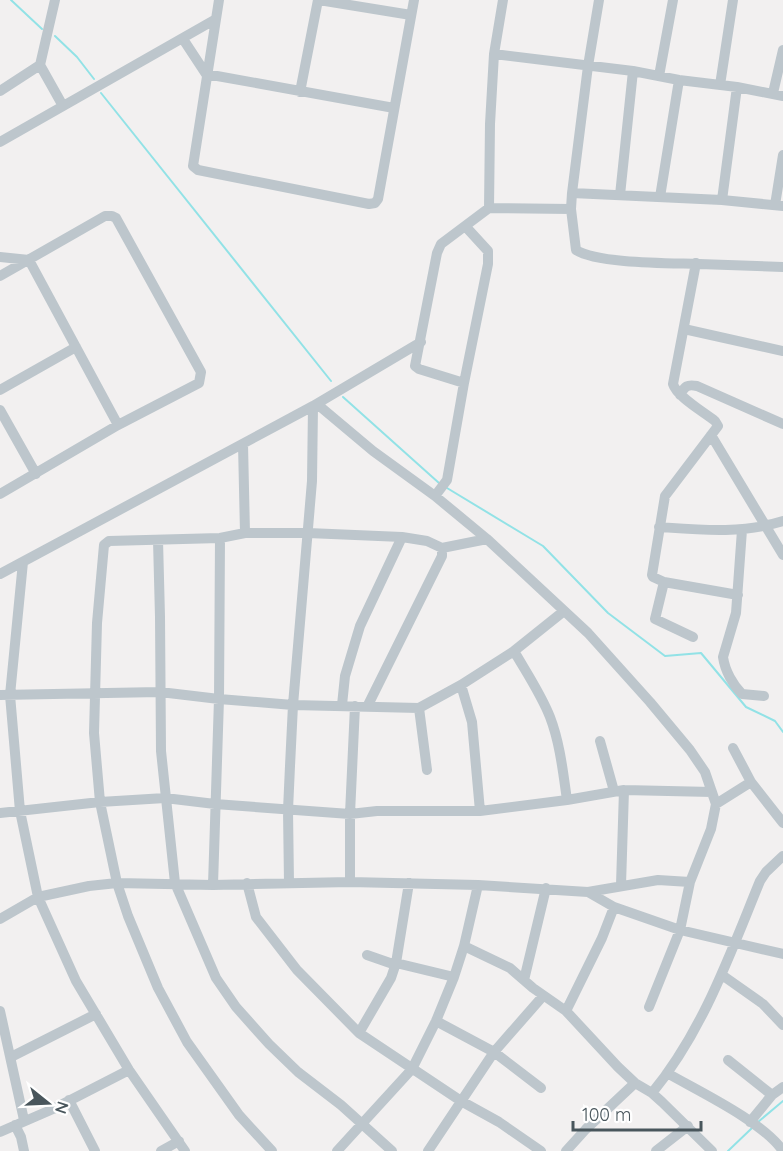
<svg xmlns="http://www.w3.org/2000/svg" width="783" height="1151" viewBox="0 0 783 1151" font-family="Quicksand,sans-serif">
<style>
.lines{fill:none;stroke-linecap:round;stroke-linejoin:round}
.stream{stroke:#92e2e6;stroke-width:2}
.minor{stroke:#bdc6cc;stroke-width:10}
</style>
<rect width="100%" height="100%" fill="#f2f0f0"/>
<g class="lines">
<path class="stream" d="M11,0l31,29
M55,36l22,21 17,22
M101,93l230,288
M343,397l96,86
M447,488l96,58 65,67 57,43 36,-3 45,54 29,14 8,11
M758,1122l25,-21
M728,1151l24,-23"/>
<path class="minor" d="M219,0l-26,166 5,4 171,34 6,-1 3,-4 36,-199
M319,0l92,15
M599,0l-11,66 -16,127 -1,16 5,41c22,14 95,13 123,14 28,1 56,2 84,3
M183,39l23,35 188,34
M494,54l139,17 46,9 58,7 46,9
M40,65l23,41
M659,76l14,-76
M720,85l13,-85
M0,91l40,-26 15,-65
M300,92l18,-92
M773,93l10,-43
M0,142l216,-123
M572,193l150,7 61,6
M620,195l13,-124
M660,197l19,-117
M722,200l15,-113
M775,205l8,-50
M489,208l1,-84 4,-70 9,-54
M466,227l22,24v13l-24,119 -45,-14 -4,-3 22,-113 4,-9 48,-36 82,1
M0,257l29,3 89,165
M696,263l-23,121c4,13 31,28 42,37l3,5 -53,70 -13,79 1,2 11,5 74,13
M0,276l105,-60h7l4,2 85,154 -2,11 -81,42 -118,69
M684,329l99,22
M0,390l76,-43
M680,395c5,-9 7,-11 17,-9l86,38
M317,404l56,47 62,45 52,43 101,94 62,69 40,48 15,22 11,32 -5,25 -21,53 -10,48 -31,77
M0,410l36,64
M711,435l72,120
M243,444l2,89
M435,496l12,-16 17,-97
M659,527c43,3 82,7 124,-6
M742,530l-6,83 -13,44c2,14 10,28 19,37l22,2
M158,540l2,77 1,134 14,132 41,95 20,29 33,37 29,28 43,33 51,46
M23,562l-13,133 10,116 18,86 38,84 53,89 56,81
M0,574l313,-168 108,-64
M664,582l-9,37 38,18
M514,651c12,21 27,43 36,66 10,26 13,55 17,83
M461,685l11,37 8,89
M0,695l160,-3 59,7 74,6 126,3 42,-23 53,-34 50,-40
M342,705l3,-29 15,-50 42,-89
M368,705l74,-149v-8
M419,708l8,62
M600,741l14,50
M733,748l18,34 32,41
M716,804l35,-22
M0,813l100,-11 65,-4 50,6 135,10 27,-3h103l87,-11 57,-10 88,2
M350,882v-68l5,-108
M247,883l9,34 41,53 62,63 102,68 38,21 42,29
M289,883l-1,-73 2,-44 3,-61 19,-224 1,-75
M213,885l6,-186 1,-161
M621,885l3,-95
M588,892l70,-12 32,2
M0,919l38,-22 51,-11 28,-3 96,2 137,-3 128,3 110,7 26,15 66,23 103,24
M464,946l46,22 23,20 33,23 52,56 17,16 17,10 10,9 50,49
M367,955l23,8h6l58,14
M722,975l41,29 20,21
M524,980l22,-92
M0,1011l24,109
M566,1011l36,-73 12,-31
M436,1021l58,31 47,36
M359,1033l32,-55 5,-15 13,-80
M11,1057l85,-43
M728,1060l44,35
M667,1073c33,19 95,48 116,78
M652,1093c51,-62 78,-139 108,-212l6,-9 17,-16
M69,1100l26,51
M750,1122l22,-27 11,-8
M15,1125l6,12 3,14
M0,1132l53,-23 76,-39
M161,1151l18,-10
M272,1151l-33,-36 -52,-73 -29,-54 -30,-72 -11,-33 -17,-81 -6,-69 3,-110 7,-78 5,-4 111,-3 25,-5h63l94,4 25,4 15,7 45,-9
M337,1151l75,-82 24,-48 18,-44 10,-31 14,-61
M428,1151l66,-99 49,-56
M566,1151l20,-22 49,-46
M656,1151l32,-25"/>
</g>
<g transform="translate(48 1103) rotate(108)" stroke="#ffffff" stroke-width="4.5" paint-order="stroke">
<path d="M0-4.5L10 22L0 15L-10 22Z" fill="#49565c"/>
<text y="-9" font-size="16" font-weight="bold" text-anchor="middle" fill="#49565c">N</text>
</g>
<path d="M573 1121v9h128v-9" fill="none" stroke="#49565c" stroke-width="3"/>
<text x="582" y="1121" font-size="18" fill="#49565c" stroke="#ffffff" stroke-width="4.5" paint-order="stroke">100 m</text>
</svg>
